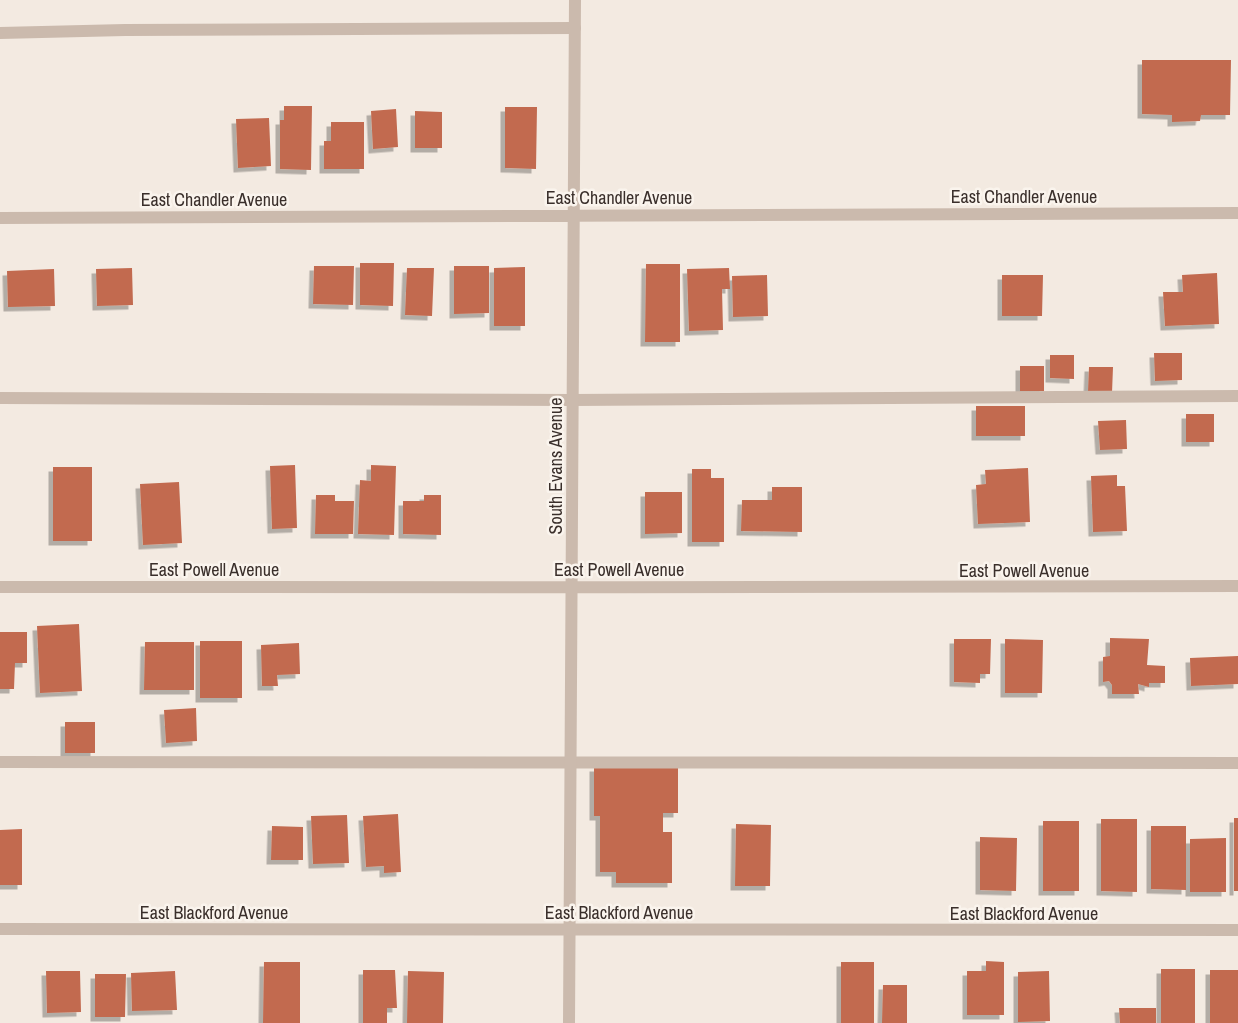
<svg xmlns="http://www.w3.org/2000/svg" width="1238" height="1023" viewBox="0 0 1238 1023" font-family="'Archivo Narrow',sans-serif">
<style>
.building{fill:#c26a4f;filter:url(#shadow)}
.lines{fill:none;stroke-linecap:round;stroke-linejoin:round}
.service{stroke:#cbbaad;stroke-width:12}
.minor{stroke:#cbbaad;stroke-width:12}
.labels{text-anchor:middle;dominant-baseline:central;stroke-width:5;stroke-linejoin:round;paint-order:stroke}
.street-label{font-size:18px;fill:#3a2f2b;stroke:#faf4ed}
</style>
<defs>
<filter id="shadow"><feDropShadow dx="-4.5" dy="4.5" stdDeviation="0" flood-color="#0004"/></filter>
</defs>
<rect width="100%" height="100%" fill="#f3eae1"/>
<path class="building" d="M1142,60h89l-1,55h-29l-1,6 -28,1v-7l-30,-1z
M284,106h28l-1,64 -31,-1v-49h4z
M505,107h32l-1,62 -31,-1z
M396,109l2,38 -25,2 -2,-38z
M415,111l27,1v36h-27z
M269,118l2,48 -33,2 -2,-49z
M331,122h33v47h-40v-28h7z
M360,263h34l-1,43 -33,-1z
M646,264h34v78h-35z
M314,266h40l-1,39 -40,-1z
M454,266h35v47l-35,1z
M525,267v59h-31v-58z
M132,268l1,37 -36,1 -1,-37z
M407,268h27l-2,48 -27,-1z
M729,268l1,21h-8l1,41 -34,1 -2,-62z
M54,269l1,37 -47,1 -1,-36z
M1217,273l2,51 -54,2 -2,-34h20l-1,-17z
M767,275l1,41 -35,1 -1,-41z
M1002,275h41l-1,41h-40z
M1154,353h28v27l-27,1z
M1050,355h24v24l-24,-1z
M1020,366h24v25h-24z
M1089,367h24l-1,26 -24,-1z
M976,406h49v30h-49z
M1186,414h28v28h-28z
M1126,420l1,29 -27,1 -2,-29z
M295,465l2,63 -25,1 -2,-63z
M371,465l25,1 -2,69 -36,-1 2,-54 11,1z
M53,467h39v74h-39z
M1028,468l2,54 -52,2 -2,-39 10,-1 -1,-14z
M692,469h19v9h13v64h-32z
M1117,475v11h8l2,45 -34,1 -2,-56z
M179,482l3,61 -39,2 -3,-61z
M772,487h30v45l-61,-1 1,-31h30z
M645,492h37v41l-37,1z
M316,495h19v6h19l-1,33h-38z
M424,495h17v40l-38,-1v-33h21z
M79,624l3,67 -42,2 -3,-67z
M0,632h27v31h-12l-1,26h-14z
M1110,638l39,1 -2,26 18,1v17h-16v4l-11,-3 1,10h-27v-9l-3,-4 -6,1v-25l7,-1z
M954,639h37l-1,35h-10v9l-26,-1z
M1005,639l38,1 -1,53h-37z
M200,641h42v57h-42z
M145,642h49v48h-50z
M299,643l1,31 -23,1 1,11h-16l-1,-41z
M1238,656v28l-47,2 -1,-28z
M196,708l1,33 -31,2 -2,-33z
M65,722h30v31h-30z
M594,767l84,1v45h-15v19h9v51h-56v-11h-16v-56h-6z
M398,814l3,58 -17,1v-7l-18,1 -3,-51z
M347,815l2,48 -36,1 -2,-48z
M1234,818h4v73h-4z
M1101,819h36v73l-36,-1z
M1043,821h36v70h-36z
M736,824l35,1 -1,61h-35z
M272,826l31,1v33h-32z
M1151,826h35v64l-35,-1z
M22,829v56h-22v-55z
M980,837l37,1 -1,53 -36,-1z
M1226,838v54h-36v-53z
M986,961l18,1v53h-37v-44h19z
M264,962h36v61h-37z
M841,962h33v61h-33z
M1161,969h34v54h-34z
M363,970h32l2,38h-10v15h-24z
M1210,970h28v53h-28z
M46,971h34l1,41 -34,1z
M175,971l2,39 -45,1 -1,-38z
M408,971l36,1 -1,51h-36z
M1049,971l1,50 -32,1v-50z
M95,974h31l-1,43h-30z
M883,985h24v38h-25z
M1119,1008h37v15h-36z"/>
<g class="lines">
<path class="service" d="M0,33l125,-3 450,-2
M0,398l573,2 665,-4
M0,762l1238,1"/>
<path class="minor" d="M0,218l1238,-5
M0,587c413,-1 825,2 1238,-1
M0,929l1238,1
M569,1023l6,-1023"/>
</g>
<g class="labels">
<g class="street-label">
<text x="1024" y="196">East Chandler Avenue</text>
<text x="619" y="197">East Chandler Avenue</text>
<text x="214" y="199">East Chandler Avenue</text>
<text transform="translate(555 466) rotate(-90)">South Evans Avenue</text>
<text x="214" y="569">East Powell Avenue</text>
<text x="619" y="569">East Powell Avenue</text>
<text x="1024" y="570">East Powell Avenue</text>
<text x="214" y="912">East Blackford Avenue</text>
<text x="619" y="912">East Blackford Avenue</text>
<text x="1024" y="913">East Blackford Avenue</text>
</g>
</g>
</svg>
